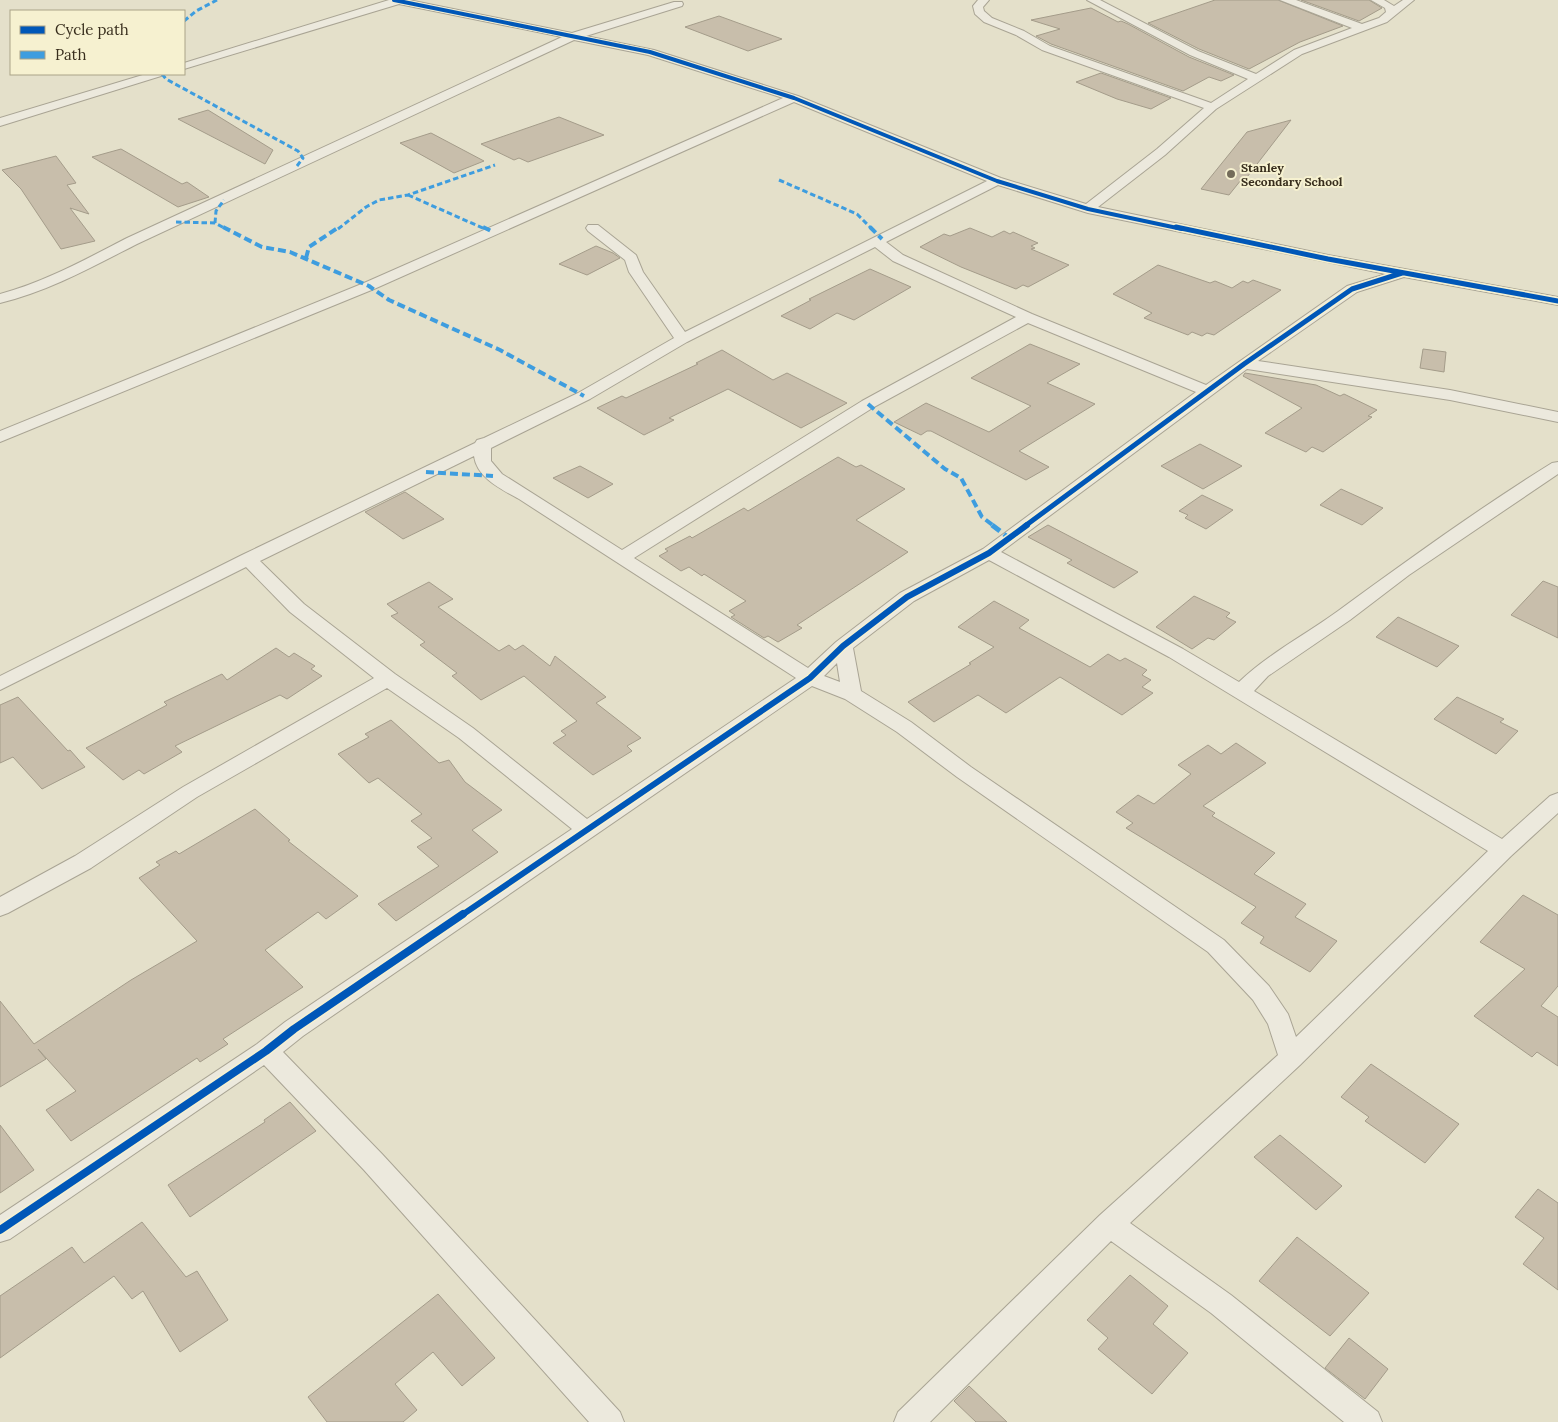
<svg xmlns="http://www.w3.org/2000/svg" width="1558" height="1422" viewBox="0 0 1558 1422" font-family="Lora,serif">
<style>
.building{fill:#c8beab;stroke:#a49c8a}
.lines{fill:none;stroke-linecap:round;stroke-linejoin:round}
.minor-casing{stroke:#a9a494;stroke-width:2}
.minor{fill:#ece9dd;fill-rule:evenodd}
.quiet-far2{stroke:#3e9ddf;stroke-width:3;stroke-dasharray:5.5 3;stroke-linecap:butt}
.quiet-far1{stroke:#3e9ddf;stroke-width:4;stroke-dasharray:8 4;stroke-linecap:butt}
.quiet{stroke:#3e9ddf;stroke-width:5;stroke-dasharray:10 5;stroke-linecap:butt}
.cycleway-far3-casing{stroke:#f6f1d0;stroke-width:5.5}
.cycleway-far2-casing{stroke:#f6f1d0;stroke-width:8}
.cycleway-far1-casing{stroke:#f6f1d0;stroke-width:9}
.cycleway-casing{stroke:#f6f1d0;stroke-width:11}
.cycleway-far3{stroke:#0057b8;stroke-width:4}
.cycleway-far2{stroke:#0057b8;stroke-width:5}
.cycleway-far1{stroke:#0057b8;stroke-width:6}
.cycleway{stroke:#0057b8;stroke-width:8}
.poi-dot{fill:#746c5a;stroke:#f6f1d0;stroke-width:2}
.labels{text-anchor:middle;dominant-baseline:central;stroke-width:4;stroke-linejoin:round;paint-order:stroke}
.far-poi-label{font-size:12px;font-weight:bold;fill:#382e1d;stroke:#f6f1d0;text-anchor:start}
</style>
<rect width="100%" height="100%" fill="#e4e0ca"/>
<path class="building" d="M1215,0h63l65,26 -43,16 -51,27 -50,-20 -51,-26z
M1301,0h68l13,8 -23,13z
M1091,8l27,14 3,-1 7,3 61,33 45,18 -13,6 -12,-4 -26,14 -132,-47 -15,-8 24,-7 -29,-9z
M719,16l63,23 -34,12 -63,-24z
M1101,73l70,25 -20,11 -34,-10 -41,-17z
M208,110l65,40 -8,14 -87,-45z
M559,117l45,18 -76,27 -9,-4 -5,2 -33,-16z
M1291,120l-47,61 -3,-1 -12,15 -28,-6 46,-57z
M431,133l53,28 -30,12 -54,-30z
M121,149l61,35 5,-2 22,15 -31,10 -86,-50z
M56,156l20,27 -9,2 22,29 -19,-6 25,33 -34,8 -40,-60 -19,-19z
M970,228l22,9 12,-6 6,3 3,-2 25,11 -7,3 4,2 -4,1 38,16 -41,22 -5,-2 -7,4 -55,-22 -41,-20 24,-13 6,2z
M596,246l17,7 7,5 -33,17 -28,-11z
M1158,265l52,18 5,-2 17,7 11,-7 5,2 5,-3 28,10 -67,45 -7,-2 -5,3 -10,-4 -4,3 -44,-17 8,-5 -39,-19z
M870,269l41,18 -57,33 -17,-7 -27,16 -29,-13 30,-16 -2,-1z
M1030,344l50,20 -33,19 48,21 -76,47 30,16 -23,13 -95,-49h-4l-6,4 -27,-13 32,-19 63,29 42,-26 -60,-28z
M1423,349l23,3 -2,20 -24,-4z
M722,350l51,30 14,-7 60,30 -46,25 -73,-39 -59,29 5,2 -30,15 -47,-27 25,-12 4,2 72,-34 -2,-1z
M1245,373l71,12 24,11 4,-2 33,16 -9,6 4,1 -49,35 -11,-5 -6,5 -41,-19 37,-25 -59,-32z
M1200,444l42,22 -39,23 -42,-23z
M838,457l18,10 5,-2 44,24 -49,31 52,32 -111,73 5,3 -24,14 -10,-6 -4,2 -33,-21 4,-2 -6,-4 17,-10 -42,-27 -2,2 -13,-9 -8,4 -22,-15 9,-5 -3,-2 25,-13 2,2 52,-30 4,3z
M580,466l33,18 -25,14 -35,-20z
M1341,489l42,19 -21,17 -42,-20z
M405,492l39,27 -41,20 -38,-27z
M1202,495l31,15 -27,19 -21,-11 3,-3 -9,-4z
M1048,525l90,47 -24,16 -47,-25 5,-3 -44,-23z
M1543,581l15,6v51l-47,-23z
M429,582l24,17 -15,8 61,44 10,-6 6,5 8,-5 27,21 5,-10 51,41 -10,6 45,35 -14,8 5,5 -39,24 -40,-32 13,-8 -5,-4 16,-10 -53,-45 -43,24 -29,-24 5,-3 -37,-28 5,-3 -34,-26 7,-3 -11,-9z
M1194,596l36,17 -4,4 10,5 -22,18 -6,-2 -16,11 -36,-22z
M994,601l35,19 -10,8 71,39 18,-13 12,7 5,-3 22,12 -5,5 9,5 -9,7 11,6 -31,22 -62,-38 -54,36 -28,-18 -44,27 -26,-20 63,-38 -2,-1 25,-16 -36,-20z
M1398,617l61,29 -22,21 -61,-30z
M276,648l13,9 5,-4 21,13 -4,3 11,7 -35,23 -7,-4 -105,51 7,6 -38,22 -5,-4 -16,10 -37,-32 81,-43 -3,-3 58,-28 5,6z
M18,697l50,54 2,-1 15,17 -43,22 -29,-32 -13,6v-58z
M1457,697l47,22 -4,3 18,9 -22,23 -62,-35z
M391,720l48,43 10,-3 16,22 37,28 -30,20 26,22 -102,69 -18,-17 61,-38 -22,-19 15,-9 -21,-17 11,-7 -44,-36 -9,5 -31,-29 31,-17 -4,-3z
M1236,743l30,20 -63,43 12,7 -3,3 63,37 -21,21 52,30 -11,13 42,24 -27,31 -50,-29 4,-6 -23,-14 15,-16 -130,-79 7,-5 -17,-11 22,-17 16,9 37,-30 -13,-9 30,-20 13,9z
M255,809l35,31 -2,1 70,55 -32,23 -8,-7 -53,38 38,37 -80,52 5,5 -28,18 -3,-4 -126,83 -25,-31 30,-19 -38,-42 8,10 -46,28v-86l34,43 97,-64 66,-39 -58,-63 21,-13 -4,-3 20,-11 3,3z
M1523,895l35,20v71l-17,20 17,11v49l-21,-14 -5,5 -58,-41 51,-47 -45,-27z
M1371,1064l88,60 -34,39 -60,-42 4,-4 -28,-20z
M290,1102l26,29 -126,86 -22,-32 97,-63 -1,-2z
M0,1125l34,45 -34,23z
M1280,1135l62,51 -26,24 -62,-53z
M1538,1189l20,14v87l-35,-26 21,-26 -29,-21z
M142,1222l44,55 11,-6 31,49 -48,32 -37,-61 -11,8 -18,-23 -114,82v-62l72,-49 12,16z
M1297,1237l72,56 -39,43 -71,-55z
M1130,1275l38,31 -15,18 35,29 -36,41 -54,-45 10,-11 -21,-18z
M438,1294l57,64 -33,28 -29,-34 -38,32 22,26 -14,12h-76l-19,-25z
M1349,1338l39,31 -23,30 -40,-31z
M969,1386l38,36h-31l-22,-21z"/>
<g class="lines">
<g class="minor-casing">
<path id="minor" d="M389,0h20l163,33 102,-31h8l1,2 -1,2 -96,30 68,14 144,46 203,82 85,26 71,-55 47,-41 -162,-58 -26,-15 -32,-13 -9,-8 -2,-8 5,-6h11l-6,7 1,4 8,7 32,13 26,15 161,57 37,-24 -58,-24 -103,-55h13l98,51 58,23 38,-24 58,-22 -72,-28h16l66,24 17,-6 7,-6 -1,-4 -14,-8h13l10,6 9,-6h11l-27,22 -85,32 -86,55 -51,46 -67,52 230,48 230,42v8l-154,-28 -47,15 -99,69 192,29 108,22v10l-108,-22 -203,-31 -246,183 182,97 56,33c29,-28 66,-47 99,-71 70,-51 140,-102 214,-148l6,-1v12l-149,101 -59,45 -82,56 -14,15 248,148 48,-43 8,-3v20l-47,43 -211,209 -170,158 101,72 147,117 4,10h-38l-133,-109 -100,-72 -181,181h-36l4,-10 202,-197 178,-160 -10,-31 -15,-24 -45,-48 -251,-175 -60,-45 -52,-33 -33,-13 -509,350 -20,16 99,102 238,258 4,10h-35l-225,-252 -100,-105 -254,174 -10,3v-27l257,-171 28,-22 287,-193 -113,-91 -72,-50 -190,109 -106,71 -83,45 -8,3v-19l75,-41 108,-69 191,-109 -84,-66 -44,-45 -246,123v-14l242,-121 233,-112 2,-3 7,-2 94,-45 96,-55 -45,-66 -4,-12 -37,-29 -2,-3 2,-3h10l38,30 7,17 42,60 302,-151 -193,-79 -420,187 -374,153v-11l364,-148 419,-185 -135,-43 -74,-15 -437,204c-45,23 -88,47 -137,59v-9c45,-12 86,-35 127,-56l435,-201 -163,-33 -215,65v-6zM998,185l90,28 298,61 -39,12 -141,99 -174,-71 -129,-59 -17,-13zM875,247l18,14 123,56 -154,84 -240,149 -120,-76 -11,-13v-13l99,-49 97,-57zM1028,323l168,69 -213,157 -83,44 -64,49 -28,26 -174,-110 240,-151zM474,456c3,22 27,33 45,43l277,179 -209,141 -114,-91 -78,-54 -91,-70 -44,-43zM989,560l180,97 319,194 -192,186 -8,-23 -19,-28 -45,-46 -253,-173 -60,-45 -50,-31 -8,-43 61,-47zM837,663l3,19 -16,-6z
M146,74h17l-2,2 -161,50v-8z"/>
</g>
<use href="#minor" class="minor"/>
<path class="quiet-far2" d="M184,21l12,-10 21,-11
M162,74l4,5 132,72 5,7 -6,8
M779,180l78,34 15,15
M408,195l77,34
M176,222l39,1 11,6
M215,223l1,-12 8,-11
M338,229l28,-22 13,-7 29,-5 87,-30"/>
<path class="quiet-far1" d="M223,227l39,20 28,5 79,34 20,14 111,50 84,46
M483,227l8,4
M870,227l12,12
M306,258l3,-11 30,-20
M868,404l77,65 16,9 21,39 12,9
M426,472l67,4"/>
<path class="quiet" d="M992,525l17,13"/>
<g class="cycleway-far3-casing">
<path id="cycleway-far3" d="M394,0l256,52 144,46 203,83 91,28 94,20"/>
</g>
<g class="cycleway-far2-casing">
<path id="cycleway-far2" d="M1176,227l152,32 230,42
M1025,526l219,-162 108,-75 50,-16"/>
</g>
<g class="cycleway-far1-casing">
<path id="cycleway-far1" d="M462,915l348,-237 33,-32 64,-49 82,-44 38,-28"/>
</g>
<g class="cycleway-casing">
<path id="cycleway" d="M0,1230l266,-179 28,-22 169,-115"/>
</g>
<use href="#cycleway-far3" class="cycleway-far3"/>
<use href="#cycleway-far2" class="cycleway-far2"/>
<use href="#cycleway-far1" class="cycleway-far1"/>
<use href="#cycleway" class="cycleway"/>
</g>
<circle class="poi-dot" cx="1231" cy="174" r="5"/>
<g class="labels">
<g class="far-poi-label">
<text x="1241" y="167">Stanley<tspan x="1241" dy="14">Secondary School</tspan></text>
</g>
</g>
<rect x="10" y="10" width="175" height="65" fill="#f6f1d0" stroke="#aaa388"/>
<rect x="20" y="26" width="25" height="8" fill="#0057b8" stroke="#aaa388"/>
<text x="55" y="35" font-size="15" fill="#382e1d">Cycle path</text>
<rect x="20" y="51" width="25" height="8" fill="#3e9ddf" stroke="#aaa388"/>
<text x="55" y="60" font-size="15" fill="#382e1d">Path</text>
</svg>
